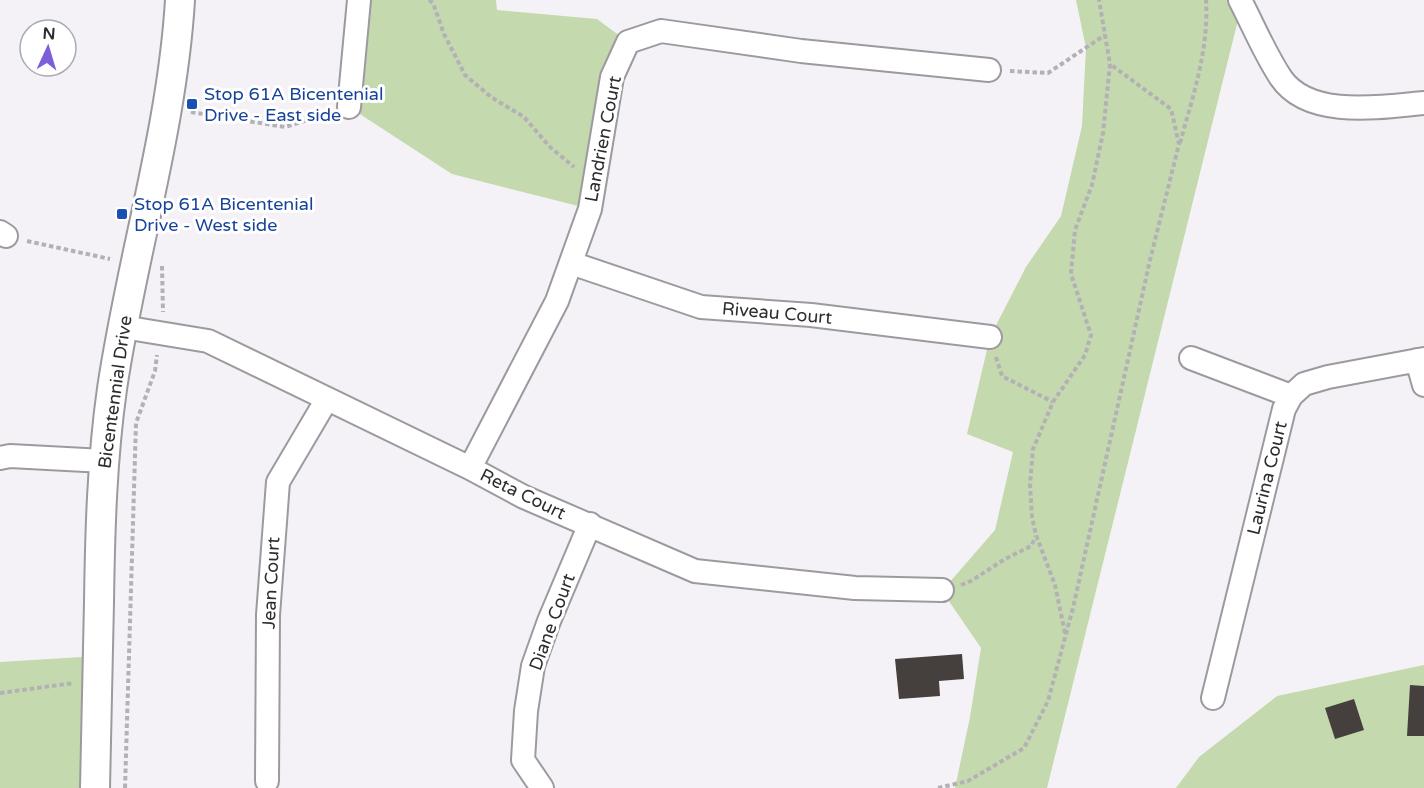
<svg xmlns="http://www.w3.org/2000/svg" width="1424" height="788" viewBox="0 0 1424 788" font-family="'Varela Round',sans-serif">
<style>
.green{fill:#c4d9ae}
.building{fill:#45403e}
.lines{fill:none;stroke-linecap:round;stroke-linejoin:round}
.minor-casing{stroke:#9d9a9f;stroke-width:26}
.tertiary-casing{stroke:#9d9a9f;stroke-width:32}
.path{stroke:#b3b1b5;stroke-width:4;stroke-dasharray:4.5 3;stroke-linecap:butt}
.minor{stroke:#fff;stroke-width:22}
.tertiary{stroke:#fff;stroke-width:28}
.transit-dot{fill:#1a4fb4;stroke:#fff;stroke-width:2}
.labels{text-anchor:middle;dominant-baseline:central;stroke-width:6;stroke-linejoin:round;paint-order:stroke}
.transit-label{font-size:18px;fill:#164399;stroke:#fff;text-anchor:start}
.street-label{font-size:18px;fill:#2d2c2e;stroke:#fff}
</style>
<rect width="100%" height="100%" fill="#f5f2f7"/>
<path class="green" d="M359,0h137l1,10 100,9 31,23 -38,167 -138,-35 -103,-67z
M1076,0h164l2,4 -195,784h-92l15,-71 11,-69 -39,-57 53,-61 18,-78 -46,-18 23,-97 36,-70 35,-51 21,-90 4,-78z
M98,656l-6,132h-92v-126z
M1424,665v123h-248l23,-31 78,-61z"/>
<path class="building" d="M962,654l2,25 -25,2 1,15 -41,3 -4,-40z
M1410,685l14,1v50h-17z
M1354,699l10,31 -29,9 -10,-31z"/>
<g class="lines">
<g class="minor-casing">
<path id="minor" d="M1240,0c13,25 25,54 41,78 28,41 100,29 143,25
M349,107l10,-107
M0,232l6,4
M571,263l130,44 110,8 179,22
M123,327l85,14 262,127 54,29 171,74 160,17 87,2
M1191,358l100,38
M1417,360l7,25
M0,458l10,-2 94,5
M470,468l87,-167 33,-92 22,-132 16,-35 33,-11 140,20 188,19
M1213,698l71,-289 7,-13 13,-12 24,-7 96,-18
M267,781l1,-166 10,-133 49,-83
M542,788l-19,-28 3,-49 7,-45 16,-45 41,-97"/>
</g>
<g class="tertiary-casing">
<path id="tertiary" d="M95,788c1,-62 3,-124 4,-186 1,-71 3,-143 13,-213 19,-130 60,-257 68,-389"/>
</g>
<path class="path" d="M429,0l4,3 11,31 21,41 26,22 33,20 26,30 24,20
M1010,71l38,2 57,-38
M191,112l94,15 46,-14
M1180,143c13,-47 29,-94 26,-143
M27,241l83,18
M162,266l1,46
M996,357l6,19 51,26
M961,585l10,-4 34,-22 26,-13 5,-10
M1065,633l-10,-48 -19,-50 -4,-18 -2,-33 3,-35 20,-47 32,-47 6,-20 -20,-61 4,-44 17,-45 11,-52 7,-69 -11,-64
M0,693l74,-10
M125,788l11,-365 19,-52 2,-16
M938,788l30,-7 56,-33 24,-47 25,-93 77,-348 29,-116 -8,-35 -61,-45"/>
<use href="#minor" class="minor"/>
<use href="#tertiary" class="tertiary"/>
</g>
<g class="transit-dot">
<rect x="186" y="98" width="12" height="12" rx="3"/>
<rect x="116" y="208" width="12" height="12" rx="3"/>
</g>
<g class="labels">
<g class="transit-label">
<text x="204" y="94">Stop 61A Bicentenial<tspan x="204" dy="21">Drive - East side</tspan></text>
<text x="134" y="204">Stop 61A Bicentenial<tspan x="134" dy="21">Drive - West side</tspan></text>
</g>
<g class="street-label">
<text transform="translate(603 139) rotate(-79)">Landrien Court</text>
<text transform="translate(777 313) rotate(5)">Riveau Court</text>
<text transform="translate(115 392) rotate(-82)">Bicentennial Drive</text>
<text transform="translate(1267 478) rotate(-76)">Laurina Court</text>
<text transform="translate(523 494) rotate(26)">Reta Court</text>
<text transform="translate(271 583) rotate(-87)">Jean Court</text>
<text transform="translate(552 622) rotate(-70)">Diane Court</text>
</g>
</g>
<g transform="translate(48 48) rotate(4)"><circle r="28" fill="#ffffff" stroke="#ababab" stroke-width="1.5"/>
<path d="M0-4.5L10 22L0 15L-10 22Z" fill="#7c5fd9"/>
<text y="-9" font-size="16" font-weight="bold" text-anchor="middle" fill="#2d2c2e">N</text>
</g>
</svg>
